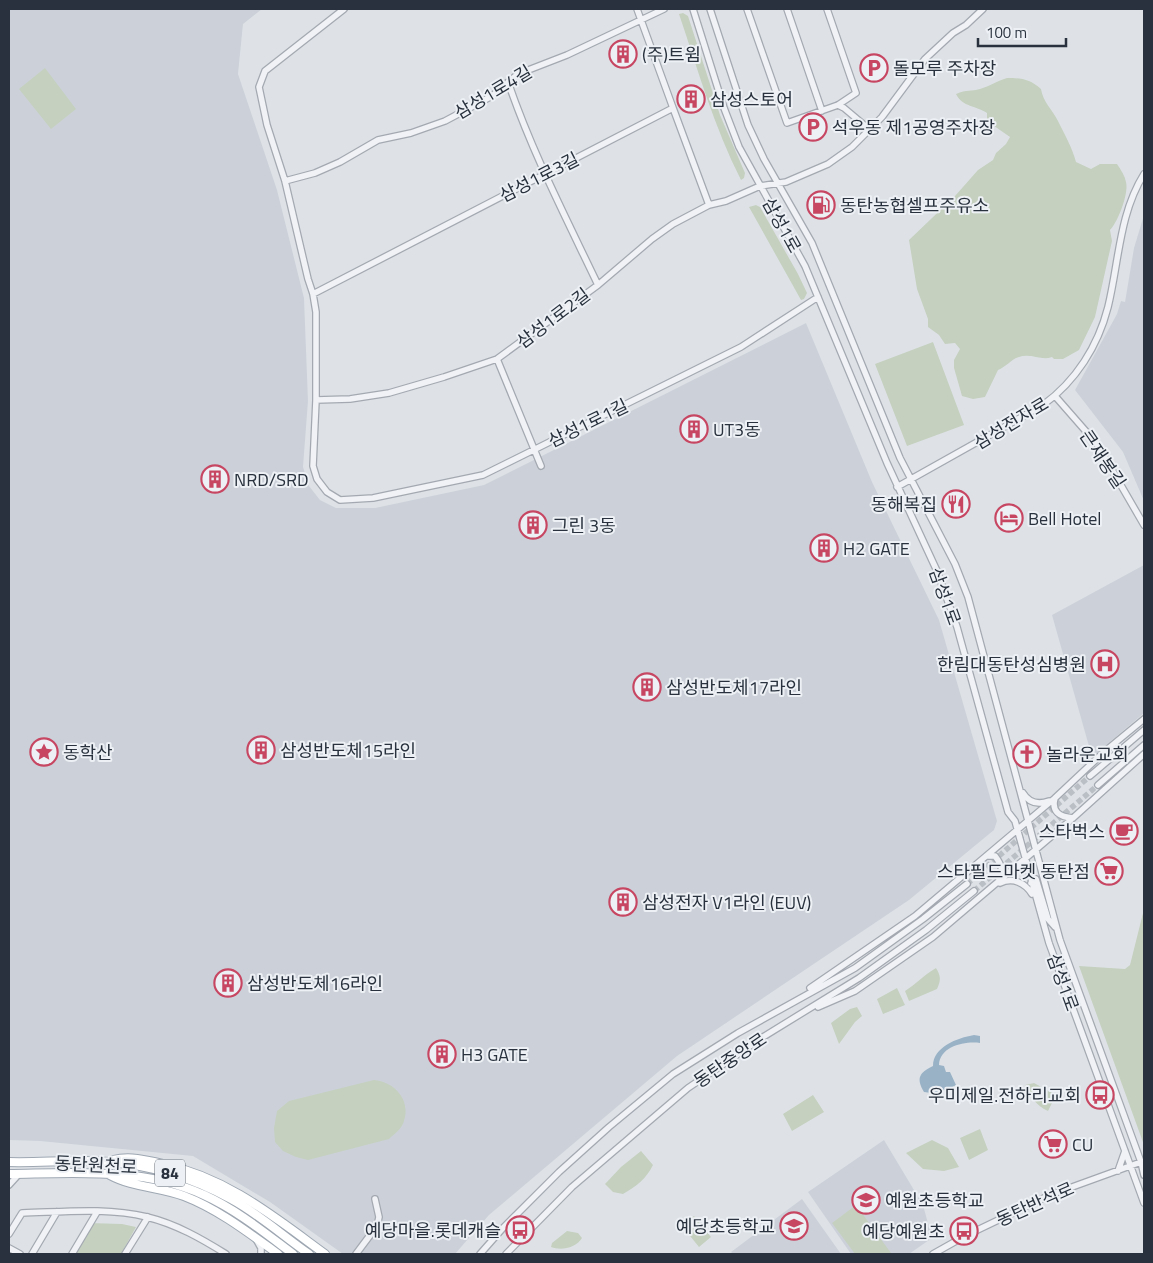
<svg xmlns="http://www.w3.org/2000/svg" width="1153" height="1263" viewBox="0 0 1153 1263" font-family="'Titillium Web','Noto Sans KR',sans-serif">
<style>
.built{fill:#ccd1d9}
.green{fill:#c5d0bf}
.water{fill:#9ab2c6}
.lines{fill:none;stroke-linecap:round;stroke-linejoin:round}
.minor-tunnel{stroke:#babfc5;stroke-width:5.5;stroke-dasharray:5.5 3;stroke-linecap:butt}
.minor-casing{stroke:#a4a9b1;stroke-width:8}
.major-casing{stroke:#9ea7b2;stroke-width:10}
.minor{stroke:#f0f2f5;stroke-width:5.5}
.major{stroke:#fff;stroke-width:8}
.labels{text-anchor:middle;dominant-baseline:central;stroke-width:4;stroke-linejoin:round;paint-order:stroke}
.shield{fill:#edf1f5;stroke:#636b74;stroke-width:1}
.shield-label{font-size:16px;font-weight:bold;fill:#28313d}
.poi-label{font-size:18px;fill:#28313d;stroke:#edf1f5;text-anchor:start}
.street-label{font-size:18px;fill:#28313d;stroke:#edf1f5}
</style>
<rect width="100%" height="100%" fill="#dee2e7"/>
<path class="built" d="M9,9h253l-19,15 -5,50 39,116 27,108 4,103 -5,66 6,19 11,14 16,8h39l109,-23 322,-162 66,159 67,138 58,201 -3,9 -85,70 -232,156 -188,159 -34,39h-112l-73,-52 -77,-46 -153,-15 -31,-1z
M1144,215v286l-21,-49 -48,-62 42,-76 4,-13 4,1 9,-54z
M1144,565v148l-52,44 -40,-142z
M884,1140l39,65 9,33 -23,16h-58l-43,-62z
M802,1199l39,55h-108l-2,-2z"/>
<path class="green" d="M683,13l5,3 32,99 25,58 -1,5 -3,2c-27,-53 -43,-110 -62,-166z
M45,68l31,41 -25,20 -32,-40z
M1007,78c15,0 23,1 34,11 2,13 11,20 17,32 7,14 14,26 18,41l15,7 9,-5h17c4,6 8,12 9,18 3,11 -8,40 -16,48l2,11 -17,76 -16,33 -16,9h-9l-2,-2c-11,4 -21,-4 -33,0 -7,2 -13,10 -21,13l-13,27 -12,2 -11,-3 -8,-28v-8l6,-11 -5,-6 -10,1 -6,-9 -11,-8v-8l-11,-30 -8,-49 46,-44 23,-26 15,-10 3,-7 10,-9 4,-7 -23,-16v-8c-10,-7 -25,-6 -31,-19 11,-5 15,-2 24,-5 10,-3 17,-8 27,-11z
M756,205l4,2 38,67 9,19 -3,6 -3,1 -52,-93z
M933,342l31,83 -57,21 -32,-82z
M1144,909v236l-65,-179 46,3 5,-4z
M936,968c5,8 5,12 1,21l-28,12 -4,-10c11,-7 19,-16 31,-23z
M897,988l8,17 -22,9 -6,-15z
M857,1007l5,9 -7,6 -16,22 -8,-21 19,-14z
M374,1080c20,2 37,19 30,41 -2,8 -10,13 -15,18l-81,21 -12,-3 -13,-6 -8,-9 -1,-14 3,-17 12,-10z
M1034,1083l22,12 -8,16c-11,-5 -19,-15 -23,-26z
M813,1095l11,17 -32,19 -9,-17z
M980,1129l8,21 -19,10 -9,-22z
M932,1140l16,8 11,19 -15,4 -21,-2 -17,-16z
M641,1151l12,14c-7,14 -16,21 -30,29l-10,-2 -8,-8 16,-17z
M856,1205l35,48 -2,1h-34l-23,-31z
M694,1216l17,21 -12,10 -17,-21z
M89,1223l33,1 14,3 -15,27h-48z
M567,1231l11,2 4,5c-6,10 -21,13 -31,9l1,-4z"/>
<path class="water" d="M974,1035l6,1v7c-15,-2 -40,3 -41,22l5,1 2,6h4l6,13c-11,6 -20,9 -32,7 -8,-14 -5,-19 9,-26 0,-19 24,-28 41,-31z"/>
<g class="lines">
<path class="minor-tunnel" d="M967,884l123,-108
M974,891l124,-106"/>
<g class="minor-casing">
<path id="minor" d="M344,9l-79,62 -6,16 8,38 18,56 23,98 5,15 3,18v88l-3,66 4,13 10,13 13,8 33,-2 110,-23 258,-128 77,-50
M637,9l36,99
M693,9l31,99 15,39 66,119 82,197 50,108 20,56 51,185 7,9 34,122 95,260
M710,9l38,116 16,34 48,84 88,215 55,106 13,33 92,343 81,222 3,13
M747,9l40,114 51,-18 18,-12 -29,-84
M787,9l35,102
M508,82c24,70 58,136 90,203
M838,105l6,3 25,21
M285,181l30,-8 25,-11 38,-22 33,-7 34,-12 47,-25 26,-22 49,-19 97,-46
M313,294l360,-186 36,97
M497,359l44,107
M1055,396l42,48 47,81
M316,400l34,-1 39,-6 55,-16 53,-18 101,-74 54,-46 21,-15 36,-19 17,-4 34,-15 26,-4 42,-18 24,-17 30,-30 43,-58 28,-26 13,-8 17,-16
M897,487l146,-82c33,-24 55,-59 65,-98 11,-45 11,-93 36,-133
M1090,776l54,-46
M1098,785l46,-40
M1023,793c6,10 15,12 26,8
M1055,798c-4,14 5,19 18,20
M987,856h8c6,8 9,14 4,24
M1000,883c13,-6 25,0 32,11
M1031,883l2,-4h3l12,40 7,8
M810,988l105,-72 140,-118 49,-46 40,-33
M818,1007l37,-16 78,-54 140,-119 71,-64
M1118,1171l7,-20
M9,1185l10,-11
M9,1234l13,-21c40,-1 85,-6 125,4 29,7 55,22 79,37
M256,1239l5,9v6
M9,1248l11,6
M32,1254l25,-42
M72,1254l25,-42
M125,1254l23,-37
M356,1254l21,-28 2,-9 -4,-18
M480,1254l23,-26 56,-56 50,-45 64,-53 65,-41 117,-65 68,-49 44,-35
M506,1254l66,-67 116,-99 75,-51 96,-59 67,-48 48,-39
M933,1254l32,-18 85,-41 91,-33"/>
</g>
<g class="major-casing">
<path id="major" d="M113,1160c17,-4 33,0 50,4 64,14 110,52 162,90
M9,1162c33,1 66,-3 99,0 43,3 85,16 123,37 28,15 52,37 78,55
M9,1174c66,-1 134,-7 195,21 33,15 61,38 89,59
M110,1175c22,12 50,12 74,21 34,13 65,37 94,58"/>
</g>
<use href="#minor" class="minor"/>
<use href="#major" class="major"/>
</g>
<defs>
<g id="building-ring" transform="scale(1.4375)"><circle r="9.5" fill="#edf1f5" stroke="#c74763" stroke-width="1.5"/><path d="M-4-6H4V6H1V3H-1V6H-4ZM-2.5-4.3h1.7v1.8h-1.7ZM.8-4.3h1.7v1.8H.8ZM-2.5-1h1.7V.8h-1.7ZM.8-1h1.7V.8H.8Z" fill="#c74763"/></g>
<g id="parking-ring" transform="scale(1.4375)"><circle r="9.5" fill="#edf1f5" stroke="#c74763" stroke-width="1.5"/><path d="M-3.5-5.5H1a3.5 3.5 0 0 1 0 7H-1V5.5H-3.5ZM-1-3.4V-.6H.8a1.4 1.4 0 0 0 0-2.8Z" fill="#c74763"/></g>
<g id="fuel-ring" transform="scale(1.4375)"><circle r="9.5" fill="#edf1f5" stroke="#c74763" stroke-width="1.5"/><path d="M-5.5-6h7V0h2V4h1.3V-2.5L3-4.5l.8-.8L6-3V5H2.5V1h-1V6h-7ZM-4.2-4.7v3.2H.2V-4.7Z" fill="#c74763"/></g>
<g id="restaurant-ring" transform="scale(1.4375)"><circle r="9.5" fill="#edf1f5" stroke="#c74763" stroke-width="1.5"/><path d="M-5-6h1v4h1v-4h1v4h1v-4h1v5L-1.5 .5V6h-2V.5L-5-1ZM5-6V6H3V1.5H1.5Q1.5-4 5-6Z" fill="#c74763"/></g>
<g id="hotel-ring" transform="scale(1.4375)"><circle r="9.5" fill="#edf1f5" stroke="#c74763" stroke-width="1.5"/><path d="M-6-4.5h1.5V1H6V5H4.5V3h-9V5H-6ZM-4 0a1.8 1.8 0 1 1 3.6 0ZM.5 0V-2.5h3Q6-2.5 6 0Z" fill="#c74763"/></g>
<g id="hospital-ring" transform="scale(1.4375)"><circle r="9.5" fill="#edf1f5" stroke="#c74763" stroke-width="1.5"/><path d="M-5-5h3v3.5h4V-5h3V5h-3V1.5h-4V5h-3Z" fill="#c74763"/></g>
<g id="sight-ring" transform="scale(1.4375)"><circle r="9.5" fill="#edf1f5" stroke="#c74763" stroke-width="1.5"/><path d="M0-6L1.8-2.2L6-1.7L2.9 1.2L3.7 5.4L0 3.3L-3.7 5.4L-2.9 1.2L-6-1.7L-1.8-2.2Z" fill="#c74763"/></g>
<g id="church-ring" transform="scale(1.4375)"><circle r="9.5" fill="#edf1f5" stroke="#c74763" stroke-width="1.5"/><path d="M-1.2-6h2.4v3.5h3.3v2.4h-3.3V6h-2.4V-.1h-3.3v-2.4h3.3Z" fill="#c74763"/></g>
<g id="cafe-ring" transform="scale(1.4375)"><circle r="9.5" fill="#edf1f5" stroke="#c74763" stroke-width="1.5"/><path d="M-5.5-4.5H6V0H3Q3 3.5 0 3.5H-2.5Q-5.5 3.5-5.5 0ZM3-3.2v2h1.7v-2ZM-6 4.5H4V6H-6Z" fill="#c74763"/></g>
<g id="supermarket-ring" transform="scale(1.4375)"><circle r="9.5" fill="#edf1f5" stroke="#c74763" stroke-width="1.5"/><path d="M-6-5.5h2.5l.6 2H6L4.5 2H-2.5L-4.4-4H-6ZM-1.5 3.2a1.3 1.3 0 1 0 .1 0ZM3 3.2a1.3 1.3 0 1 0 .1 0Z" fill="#c74763"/></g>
<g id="bus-ring" transform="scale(1.4375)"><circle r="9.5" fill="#edf1f5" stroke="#c74763" stroke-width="1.5"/><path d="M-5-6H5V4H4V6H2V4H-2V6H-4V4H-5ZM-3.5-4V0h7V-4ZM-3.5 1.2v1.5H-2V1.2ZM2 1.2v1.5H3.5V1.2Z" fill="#c74763"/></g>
<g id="school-ring" transform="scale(1.4375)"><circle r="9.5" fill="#edf1f5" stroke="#c74763" stroke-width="1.5"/><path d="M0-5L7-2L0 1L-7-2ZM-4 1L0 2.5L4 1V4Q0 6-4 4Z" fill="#c74763"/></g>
</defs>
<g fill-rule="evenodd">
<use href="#building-ring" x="623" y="54"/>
<use href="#parking-ring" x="874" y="68"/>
<use href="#building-ring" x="691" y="99"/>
<use href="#parking-ring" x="813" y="127"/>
<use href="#fuel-ring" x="821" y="205"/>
<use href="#building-ring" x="694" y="429"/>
<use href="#building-ring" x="215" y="479"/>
<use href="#restaurant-ring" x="956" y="504"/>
<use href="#hotel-ring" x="1009" y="518"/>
<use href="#building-ring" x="533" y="525"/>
<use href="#building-ring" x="824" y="548"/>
<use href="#hospital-ring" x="1105" y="664"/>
<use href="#building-ring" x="647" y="687"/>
<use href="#building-ring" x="261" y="750"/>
<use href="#sight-ring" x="44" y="752"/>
<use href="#church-ring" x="1027" y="754"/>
<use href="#cafe-ring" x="1124" y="831"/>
<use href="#supermarket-ring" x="1109" y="871"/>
<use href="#building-ring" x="623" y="902"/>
<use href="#building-ring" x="228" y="983"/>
<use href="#building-ring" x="442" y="1054"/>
<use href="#bus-ring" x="1100" y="1095"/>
<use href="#supermarket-ring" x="1053" y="1144"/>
<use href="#school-ring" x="866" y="1200"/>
<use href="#school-ring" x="794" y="1226"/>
<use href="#bus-ring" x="520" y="1230"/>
<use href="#bus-ring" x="964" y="1231"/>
</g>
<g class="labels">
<rect class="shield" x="155" y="1159.5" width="30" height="27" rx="4"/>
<g class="shield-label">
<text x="170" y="1173">84</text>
</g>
<g class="poi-label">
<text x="642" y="54">(주)트윔</text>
<text x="893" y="68">돌모루 주차장</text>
<text x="710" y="99">삼성스토어</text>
<text x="832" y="127">석우동 제1공영주차장</text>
<text x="840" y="205">동탄농협셀프주유소</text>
<text x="713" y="429">UT3동</text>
<text x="234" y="479">NRD/SRD</text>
<text x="937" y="504" text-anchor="end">동해복집</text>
<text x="1028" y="518">Bell Hotel</text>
<text x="552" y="525">그린 3동</text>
<text x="843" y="548">H2 GATE</text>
<text x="1086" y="664" text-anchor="end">한림대동탄성심병원</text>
<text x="666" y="687">삼성반도체17라인</text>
<text x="280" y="750">삼성반도체15라인</text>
<text x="63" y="752">동학산</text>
<text x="1046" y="754">놀라운교회</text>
<text x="1105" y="831" text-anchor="end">스타벅스</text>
<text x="1090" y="871" text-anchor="end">스타필드마켓 동탄점</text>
<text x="642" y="902">삼성전자 V1라인 (EUV)</text>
<text x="247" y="983">삼성반도체16라인</text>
<text x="461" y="1054">H3 GATE</text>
<text x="1081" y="1095" text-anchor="end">우미제일.전하리교회</text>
<text x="1072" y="1144">CU</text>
<text x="885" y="1200">예원초등학교</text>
<text x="775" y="1226" text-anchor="end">예당초등학교</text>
<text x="501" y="1230" text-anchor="end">예당마을.롯데캐슬</text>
<text x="945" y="1231" text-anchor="end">예당예원초</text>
</g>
<g class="street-label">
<text transform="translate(493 92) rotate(-31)">삼성1로4길</text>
<text transform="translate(539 177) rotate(-27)">삼성1로3길</text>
<text transform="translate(782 225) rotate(61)">삼성1로</text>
<text transform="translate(553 318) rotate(-37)">삼성1로2길</text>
<text transform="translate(588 423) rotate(-26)">삼성1로1길</text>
<text transform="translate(1011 423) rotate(-31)">삼성전자로</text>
<text transform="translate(1103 459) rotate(56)">큰재봉길</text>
<text transform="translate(945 596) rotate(70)">삼성1로</text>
<text transform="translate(1063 982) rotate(70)">삼성1로</text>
<text transform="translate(730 1060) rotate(-34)">동탄중앙로</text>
<text transform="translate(96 1165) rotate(3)">동탄원천로</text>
<text transform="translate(1035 1204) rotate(-24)">동탄반석로</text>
</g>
</g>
<rect width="1153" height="1263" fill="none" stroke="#28313d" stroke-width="20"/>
<path d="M978 38v8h88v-8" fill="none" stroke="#28313d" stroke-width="2.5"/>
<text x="986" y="38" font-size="15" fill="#28313d" stroke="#edf1f5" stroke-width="4" paint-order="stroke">100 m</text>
</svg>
